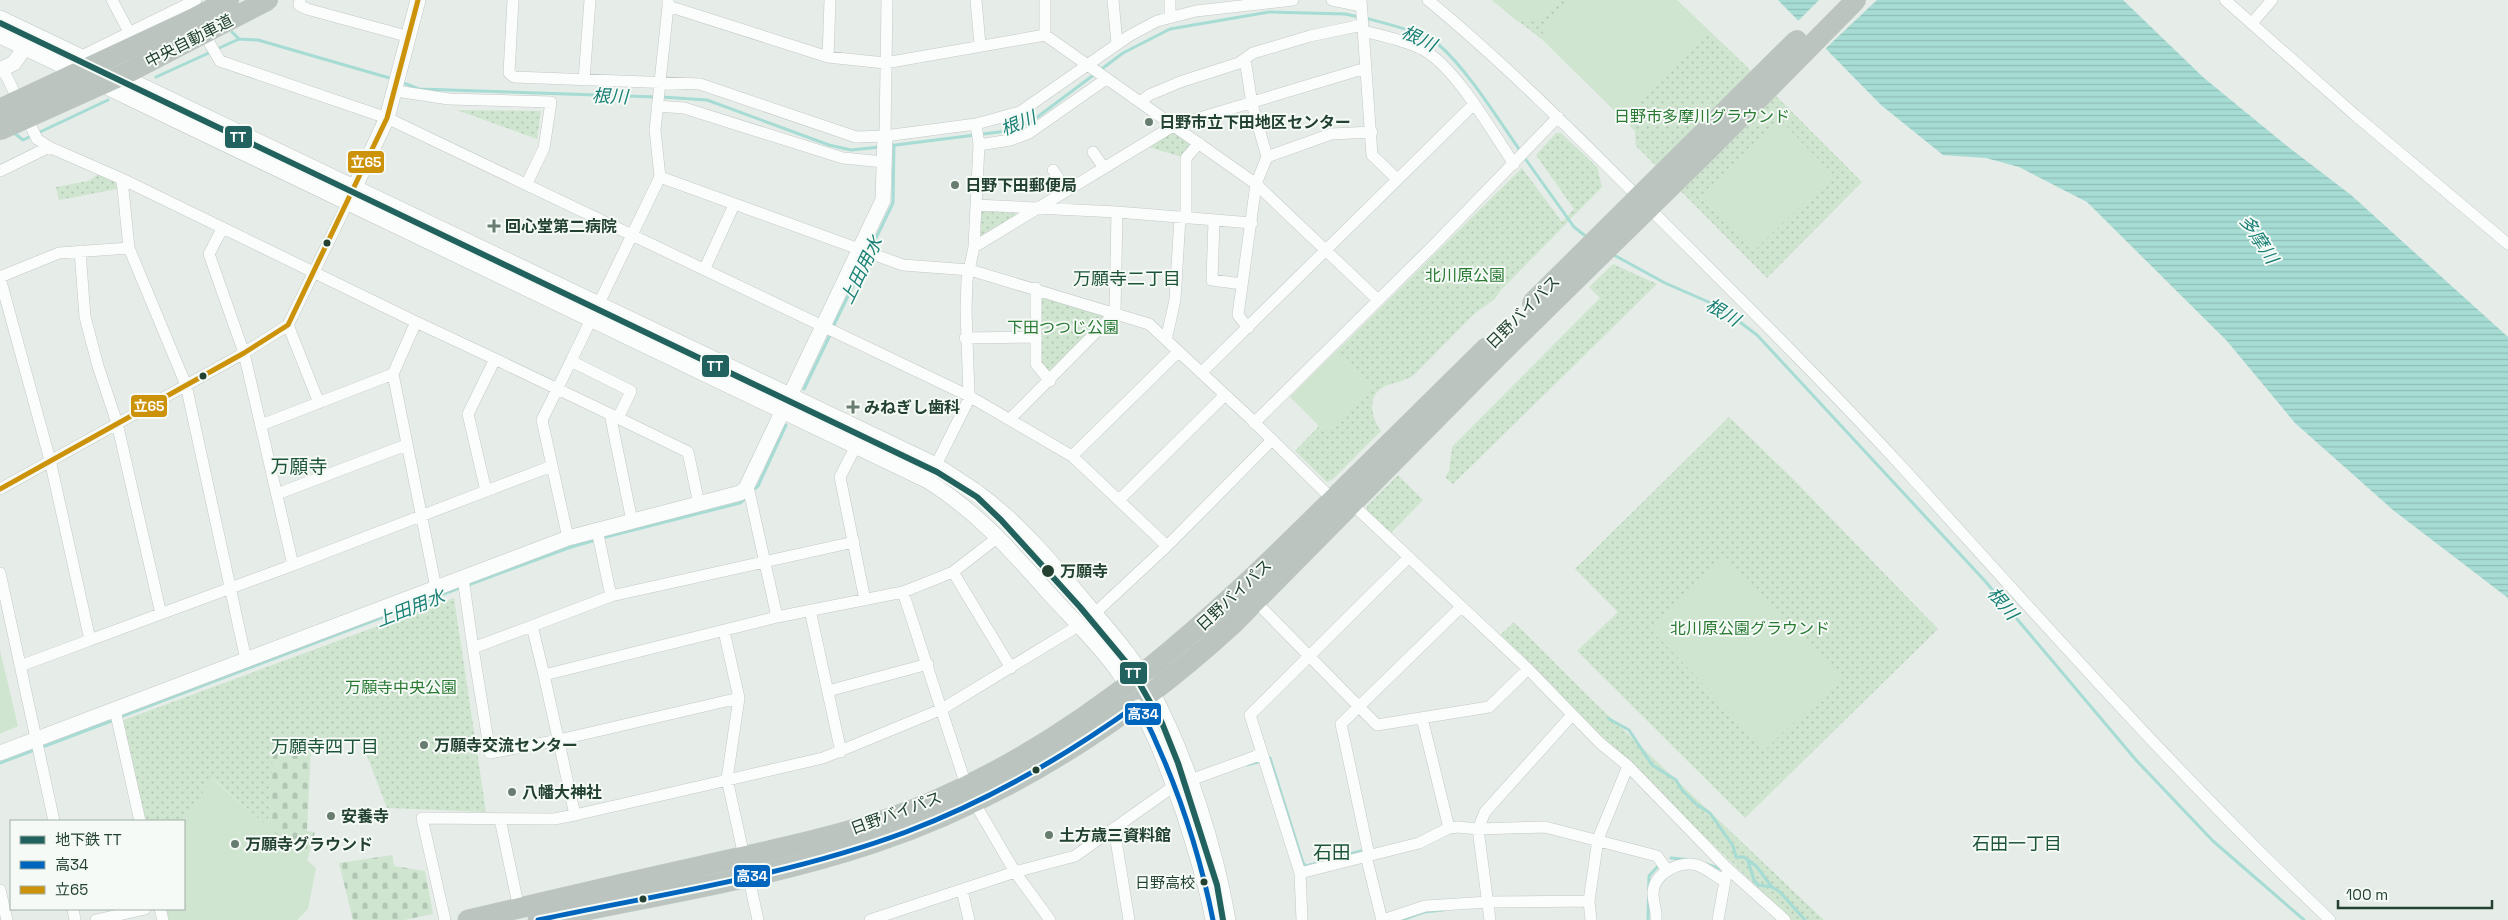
<svg xmlns="http://www.w3.org/2000/svg" width="2508" height="920" viewBox="0 0 2508 920" font-family="'Space Grotesk','Noto Sans JP',sans-serif">
<style>
.grass{fill:url(#grass-dots)}
.cemetery{fill:url(#cemetery-stones)}
.garden{fill:#cfe5d0}
.water{fill:url(#water-rules)}
.pier{fill:#e6ece8}
.lines{fill:none;stroke-linecap:round;stroke-linejoin:round}
.stream{stroke:#a6dcd4;stroke-width:3}
.street-casing{stroke:#c3c9c5;stroke-width:12}
.secondary-casing{stroke:#c0c8c3;stroke-width:16}
.highway-casing{stroke:#c2cbc6;stroke-width:21}
.street{stroke:#fbfcfc;stroke-width:11}
.secondary{stroke:#fbfcfc;stroke-width:15}
.highway{stroke:#bbc4bf;stroke-width:20}
.highway-bridge-casing{stroke:#c2cbc6;stroke-width:21;stroke-linecap:butt}
.highway-bridge{stroke:#bbc4bf;stroke-width:20}
.bus-1-casing{stroke:#f5faf6;stroke-width:9}
.bus-2-casing{stroke:#f5faf6;stroke-width:9}
.bus-1{stroke:#0065bd;stroke-width:5}
.bus-2{stroke:#cc920a;stroke-width:5}
.metro-1-casing{stroke:#f5faf6;stroke-width:10}
.metro-1{stroke:#22625e;stroke-width:6}
.poi-dot{fill:#677d70;stroke:#f5faf6;stroke-width:2}
.bus-dot{fill:#224130;stroke:#f5faf6;stroke-width:2}
.labels{text-anchor:middle;dominant-baseline:central;stroke-width:4;stroke-linejoin:round;paint-order:stroke}
.bus-label{font-size:15px;fill:#224130;stroke:#f5faf6;text-anchor:end}
.street-label{font-size:16px;fill:#224130;stroke:#f5faf6}
.park-label{font-size:16px;fill:#2a7a34;stroke:#f5faf6}
.poi-label{font-size:16px;font-weight:bold;fill:#224130;stroke:#f5faf6;text-anchor:start}
.stop-label{font-size:16px;font-weight:bold;fill:#224130;stroke:#f5faf6;text-anchor:start}
.water-label{font-size:18px;font-style:italic;fill:#198076;stroke:#f5faf6}
.neighbourhood-label{font-size:18px;fill:#1d5438;stroke:#f5faf6}
.quarter-label{font-size:19px;fill:#1d5438;stroke:#f5faf6}
.line-badge{stroke:#f5faf6;stroke-width:2}
.badge-label{font-size:14px;text-anchor:middle;font-weight:bold;fill:#fff}
</style>
<defs>
<pattern id="grass-dots" width="8" height="8" patternUnits="userSpaceOnUse" patternTransform="scale(1.25)"><rect width="8" height="8" fill="#cfe5d0"/><path d="M2 2h.1M6 6h.1" fill="none" stroke="#b1c6b3" stroke-width="1.8" stroke-linecap="round"/></pattern>
<pattern id="cemetery-stones" width="16" height="16" patternUnits="userSpaceOnUse" patternTransform="scale(1.25)"><rect width="16" height="16" fill="#cfe5d0"/><path d="M2 7V4a2 2 0 0 1 4 0v3zM10 15v-3a2 2 0 0 1 4 0v3z" fill="#b1c6b3"/></pattern>
<pattern id="water-rules" width="6" height="5" patternUnits="userSpaceOnUse" patternTransform="scale(1.25)"><rect width="6" height="5" fill="#a6dcd4"/><path d="M0 2.5h6" fill="none" stroke="#8fbeb6"/></pattern>
</defs>
<rect width="100%" height="100%" fill="#e6ece8"/>
<path class="grass" d="M1492,0h185l66,63 119,119 -95,96 -131,-132 -1,-15 -90,-89z
M457,110l84,1 -4,28z
M1173,126l26,17 -13,15 -38,-11z
M1556,133h5l36,34 5,20 -102,104 -5,8 -20,14 -61,62c-10,7 -19,7 -29,11 -19,10 -14,31 -4,45l-49,49 -5,2 -32,-31 24,-25 -29,-29 232,-229 40,54 12,-13 -38,-54z
M99,174l16,8 2,7 -58,11 -3,-13 32,-6z
M981,211l34,2 2,3 -36,21z
M1613,264l44,20 -204,200 -8,-7 4,-6 3,-24 148,-149 -11,-11z
M1036,288l79,25 -65,68 -14,-17z
M1729,417l64,62 145,150 -193,189 -168,-167 41,-39 -43,-43z
M1398,475l25,25 -32,33 -24,-21v-6z
M454,598l32,214 -99,-4 -26,-68 -87,12 -6,75 -55,-48 -30,42h-40l-22,-100z
M1514,622l78,78 232,220h-33l-292,-284z"/>
<path class="cemetery" d="M311,749l-4,82 8,1 -8,29 -39,-34 5,-75z
M392,855l2,11 31,5 8,43 -29,6h-51l-14,-57z"/>
<path class="garden" d="M1492,0h66l-20,22h-20z
M1571,0h106l32,31 -87,87 -77,-76 -3,-14z
M1781,121l52,53 -80,78 -52,-53z
M1336,351l36,35 -44,44 -36,-35z
M1725,556l117,120 -76,73 -116,-120z
M0,650l18,76 -18,8z
M212,779l104,89 -8,41 -11,11h-131l-3,-11h21l-1,-88z"/>
<path class="water" d="M1778,0h345l81,78 83,68 64,49 157,142v261l-115,-88 -98,-87 -68,-82 -140,-139 -68,-35 -33,-9 -43,-3 -62,-50z"/>
<path class="pier" d="M1819,0h58l-53,50 -27,-28z"/>
<g class="lines">
<path class="stream" d="M1365,18c16,4 61,15 73,26 29,25 60,75 83,108
M232,32l7,7
M217,49l22,-10 19,1 135,39
M156,77l55,-25
M401,82l18,7 237,8
M662,97l45,3 122,45 22,5 29,-3
M13,132l10,8 85,-40
M888,146l119,-15 25,-10 91,-68 47,-24 99,-17 76,2 14,3
M1524,157l50,70 14,11
M1612,254l53,29 55,24 37,28 228,246 151,179 77,81 91,79
M833,327l60,-124 1,-58
M804,389l27,-56
M753,490l5,-4 28,-61
M602,538l138,-35 7,-6
M468,585l103,-38 25,-7
M120,717l342,-130
M1609,719l20,11 23,35 24,15 6,10 14,14 14,9 23,33 3,11h8l12,9 16,21 8,5 25,28
M1270,758l33,105 3,3 55,-15
M0,763l114,-43
M1247,765l11,-3
M1671,858l22,2
M1748,861l6,19 4,5 14,2
M1706,864l15,5
M1402,920l22,-8 19,-2
M1648,920l1,-44 10,-11"/>
<g class="street-casing">
<path id="street" d="M112,0l17,32
M300,0l-1,5 8,4 103,28
M513,0l-4,73 5,4 186,7 156,53 29,-1 91,-12 44,-12 109,-76 28,-15 39,-10 97,-11
M668,0v6l160,51 57,6 160,-28 211,149 122,116
M976,0l4,45
M1045,0v35
M1113,0l4,44
M1170,0v17
M1332,0l29,6
M1361,0l11,155 25,24
M1428,0c80,66 153,140 226,213 84,84 169,168 249,255 139,153 276,309 427,452
M2225,0l130,115 153,129
M187,5l33,56 167,57 582,278 103,60 95,90
M2252,23l20,-23
M1363,31c20,5 41,9 59,18 34,18 70,83 92,115
M82,56l114,-56
M828,57l2,-57
M1245,59l7,45 15,53
M3,69l34,70 12,8 73,32 294,143 -23,52 43,214
M584,80l6,-80
M396,91l53,8 102,3 -7,46 -17,35
M1140,102l9,-7 31,-13 59,-19 14,-10 57,-17 52,-11
M657,106l27,2 159,50 41,4
M885,136l2,-136
M979,145l31,-5 19,-7 77,-54
M1093,152l11,16
M1053,170l14,21
M0,171l49,-24
M660,177l243,88 67,5 179,54 101,94 82,81
M122,179l7,69 57,137 60,275
M976,205l141,7 135,11
M1186,218v-60l13,-15
M1214,221l-2,59 30,4
M222,229l-13,25 35,99 49,212 193,-74 -18,-77 27,-55 123,59 13,-27 -60,-30 89,-184 -5,-47 13,-124
M974,247l199,-121 193,-58
M80,251l5,66 13,49 19,57 44,191
M705,268l29,-63
M0,277l59,-24 70,-5
M0,278l50,182 40,180 -70,26
M1036,288v76l14,17
M416,322l79,37
M288,325l31,78
M1248,328l-10,-13 18,-131 11,-27 64,-23 41,-2
M965,338l71,-1
M1166,340l9,-40 5,-83
M1201,373l272,-268
M610,414l22,107
M618,418l70,34 11,52
M1010,419l105,-106 2,-101
M1254,423l181,-179 123,-127
M261,425l132,-51
M856,446l-16,31 25,123
M1072,456l106,-104
M928,481l40,-80 1,-5 -3,-86 1,-30 7,-33 5,-102 -3,-21
M746,488l3,3 28,126
M0,489l244,-136 44,-28 59,-121
M486,491l66,-25
M277,494l129,-49
M1119,500l106,-105
M1351,503l177,166 72,74 28,23 99,102 58,52
M568,538l-26,-118 29,-59
M953,572l58,96
M0,573l54,248
M463,578l10,70 59,-22 12,49 233,-58 126,-25 50,-20 45,-35
M903,592l63,193
M611,596l243,-54
M1255,601l122,124 112,-18 39,-38
M810,610l31,142
M1095,613l72,-67 105,-106
M532,626l79,-30 -14,-66
M724,631l15,67 -12,81 31,141
M90,640l203,-75
M473,648l17,105 69,-13 180,-42
M828,691l100,-27
M115,710l25,111
M1422,718l27,110
M974,802l41,70 35,48
M575,815l248,-57 119,-49 136,-83
M500,819l19,90
M1114,828l15,92
M1369,855l-28,-131 119,-116
M1366,856l16,64
M1300,873l119,-30 30,-15 9,-1 20,2 67,-2 112,29 10,14
M0,890l7,30
M962,890l7,30
M73,909l2,11
M160,909l3,11
M96,920l49,-11
M445,920l-23,-102 132,1 21,-4 -31,-140
M870,920l145,-48 60,-16 99,-70 88,-32
M1302,920l-2,-47 -50,-158 158,-157
M1383,920l42,-14 64,-4 100,-1
M1490,920l-12,-91 7,-17 87,-97
M1591,920l-2,-19 9,-62 30,-73
M1656,920c1,-9 -3,-18 -3,-27 1,-20 26,-32 44,-28 9,3 19,11 27,16
M1718,920l8,-45"/>
</g>
<g class="secondary-casing">
<path id="secondary" d="M0,18l936,447c14,9 28,18 41,27 44,32 79,75 114,117 23,27 46,53 62,85 34,64 63,155 75,226
M0,36l928,445c49,31 81,67 119,110 24,27 52,53 72,82 30,43 48,93 65,141 11,35 22,69 29,106
M0,70l14,-7 16,-23
M352,193l35,-75 31,-118
M0,753l568,-215 172,-45 6,-5 137,-288 2,-64"/>
</g>
<g class="highway-casing">
<path id="highway" d="M468,920c78,-18 156,-37 234,-54 78,-18 159,-33 232,-65 159,-69 276,-180 397,-300 51,-51 103,-102 155,-153
M538,920c112,-24 227,-41 335,-77 137,-46 254,-122 360,-219l263,-266"/>
</g>
<use href="#street" class="street"/>
<use href="#secondary" class="secondary"/>
<use href="#highway" class="highway"/>
<g class="highway-bridge-casing">
<path id="highway-bridge" d="M0,109l193,-90 36,-19
M0,130l129,-58 139,-72
M1532,303l265,-263
M1496,358l215,-211 145,-147"/>
</g>
<use href="#highway-bridge" class="highway-bridge"/>
<g class="bus-1-casing">
<path id="bus-1" d="M538,920c123,-26 250,-44 368,-88 84,-32 160,-76 232,-128 35,69 60,141 75,216"/>
</g>
<g class="bus-2-casing">
<path id="bus-2" d="M0,489l244,-136 44,-28 99,-207 31,-118"/>
</g>
<use href="#bus-1" class="bus-1"/>
<use href="#bus-2" class="bus-2"/>
<g class="metro-1-casing">
<path id="metro-1" d="M0,23l937,449 40,25 24,23 79,87 50,60 32,56 16,40 39,122 6,35"/>
</g>
<use href="#metro-1" class="metro-1"/>
</g>
<g class="poi-dot">
<circle cx="1149" cy="122" r="5"/>
<circle cx="955" cy="185" r="5"/>
<path d="M491.5 218.5h5v5h5v5h-5v5h-5v-5h-5v-5h5z"/>
<path d="M850.5 399.5h5v5h5v5h-5v5h-5v-5h-5v-5h5z"/>
<circle cx="424" cy="745" r="5"/>
<circle cx="512" cy="792" r="5"/>
<circle cx="331" cy="816" r="5"/>
<circle cx="1049" cy="835" r="5"/>
<circle cx="235" cy="844" r="5"/>
</g>
<g class="bus-dot">
<circle cx="327" cy="243" r="4.5"/>
<circle cx="203" cy="376" r="4.5"/>
<circle cx="1048" cy="571" r="7"/>
<circle cx="1036" cy="770" r="4.5"/>
<circle cx="1204" cy="882" r="4.5"/>
<circle cx="643" cy="899" r="4.5"/>
</g>
<g class="labels">
<g class="bus-label">
<text x="1195" y="882">日野高校</text>
</g>
<g class="street-label">
<text transform="translate(189 41) rotate(-27)">中央自動車道</text>
<text transform="translate(1523 312) rotate(-45)">日野バイパス</text>
<text transform="translate(1234 595) rotate(-43)">日野バイパス</text>
<text transform="translate(896 813) rotate(-20)">日野バイパス</text>
</g>
<g class="park-label">
<text x="1702" y="116">日野市多摩川グラウンド</text>
<text x="1465" y="275">北川原公園</text>
<text x="1063" y="327">下田つつじ公園</text>
<text x="1750" y="628">北川原公園グラウンド</text>
<text x="401" y="687">万願寺中央公園</text>
</g>
<g class="poi-label">
<text x="1159" y="122">日野市立下田地区センター</text>
<text x="965" y="185">日野下田郵便局</text>
<text x="505" y="226">回心堂第二病院</text>
<text x="864" y="407">みねぎし歯科</text>
<text x="434" y="745">万願寺交流センター</text>
<text x="522" y="792">八幡大神社</text>
<text x="341" y="816">安養寺</text>
<text x="1059" y="835">土方歳三資料館</text>
<text x="245" y="844">万願寺グラウンド</text>
</g>
<g class="stop-label">
<text x="1060" y="571">万願寺</text>
</g>
<g class="water-label">
<text transform="translate(1419 38) rotate(25)">根川</text>
<text transform="translate(610 96) rotate(2)">根川</text>
<text transform="translate(1018 123) rotate(-22)">根川</text>
<text transform="translate(2259 239) rotate(57)">多摩川</text>
<text transform="translate(861 270) rotate(-64)">上田用水</text>
<text transform="translate(1723 312) rotate(31)">根川</text>
<text transform="translate(2003 603) rotate(50)">根川</text>
<text transform="translate(410 608) rotate(-21)">上田用水</text>
</g>
<g class="neighbourhood-label">
<text x="1127" y="278">万願寺二丁目</text>
<text x="325" y="746">万願寺四丁目</text>
<text x="2017" y="843">石田一丁目</text>
</g>
<g class="quarter-label">
<text x="299" y="466">万願寺</text>
<text x="1332" y="852">石田</text>
</g>
</g>
<g class="line-badge">
<rect x="224" y="125" width="29" height="24" rx="5" fill="#22625e"/>
<rect x="347" y="150" width="38" height="24" rx="5" fill="#cc920a"/>
<rect x="701" y="354" width="29" height="24" rx="5" fill="#22625e"/>
<rect x="130" y="394" width="38" height="24" rx="5" fill="#cc920a"/>
<rect x="1119" y="661" width="29" height="24" rx="5" fill="#22625e"/>
<rect x="1124" y="702" width="38" height="24" rx="5" fill="#0065bd"/>
<rect x="733" y="864" width="38" height="24" rx="5" fill="#0065bd"/>
</g>
<g class="badge-label">
<text x="238" y="142">TT</text>
<text x="366" y="167">立65</text>
<text x="715" y="371">TT</text>
<text x="149" y="411">立65</text>
<text x="1133" y="678">TT</text>
<text x="1143" y="719">高34</text>
<text x="752" y="881">高34</text>
</g>
<rect x="10" y="820" width="175" height="90" fill="#f5faf6" stroke="#a1b0a7"/>
<rect x="20" y="836" width="25" height="8" fill="#22625e" stroke="#a1b0a7"/>
<text x="55" y="845" font-size="15" fill="#224130">地下鉄 TT</text>
<rect x="20" y="861" width="25" height="8" fill="#0065bd" stroke="#a1b0a7"/>
<text x="55" y="870" font-size="15" fill="#224130">高34</text>
<rect x="20" y="886" width="25" height="8" fill="#cc920a" stroke="#a1b0a7"/>
<text x="55" y="895" font-size="15" fill="#224130">立65</text>
<path d="M2338 900v8h154v-8" fill="none" stroke="#224130" stroke-width="2.5"/>
<text x="2346" y="900" font-size="15" fill="#224130" stroke="#f5faf6" stroke-width="4" paint-order="stroke">100 m</text>
</svg>
